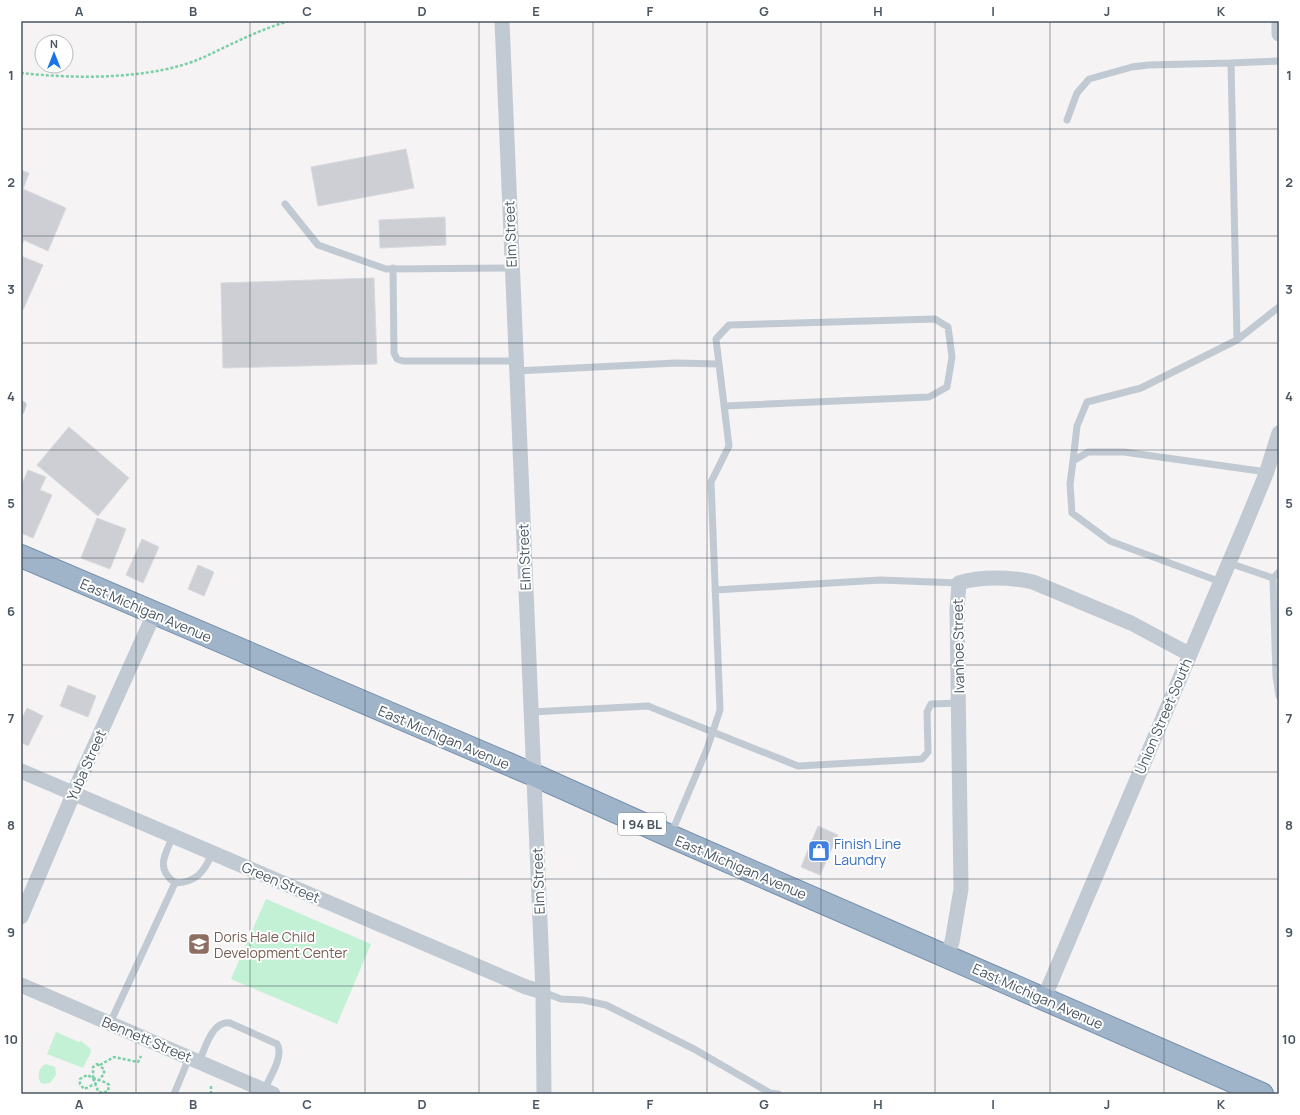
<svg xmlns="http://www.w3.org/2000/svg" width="1300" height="1115" viewBox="0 0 1300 1115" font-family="Manrope,sans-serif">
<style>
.green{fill:#c3f1d5}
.building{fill:#cdcfd5;stroke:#d7d9de}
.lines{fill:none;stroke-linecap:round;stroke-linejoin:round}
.trunk-casing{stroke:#7690ad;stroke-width:24}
.path{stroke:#7ad0a6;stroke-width:2.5;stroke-dasharray:3 2;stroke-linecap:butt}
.service{stroke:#c1cad2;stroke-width:7}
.minor{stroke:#c1cad2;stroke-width:15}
.trunk{stroke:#9fb4c9;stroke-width:22}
.grid{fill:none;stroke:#4a5661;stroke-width:1;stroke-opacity:0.55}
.labels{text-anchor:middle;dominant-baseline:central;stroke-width:4;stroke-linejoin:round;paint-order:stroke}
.shield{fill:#fff;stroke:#808990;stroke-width:1}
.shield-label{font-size:13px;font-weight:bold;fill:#4a5661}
.street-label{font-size:14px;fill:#4a5661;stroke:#fff}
.shop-label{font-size:14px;fill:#366cbe;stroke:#fff;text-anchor:start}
.education-label{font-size:14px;fill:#785e54;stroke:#fff;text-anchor:start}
.neatline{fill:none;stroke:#4a5661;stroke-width:1.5}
.grid-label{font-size:13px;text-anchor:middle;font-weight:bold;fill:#4a5661}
</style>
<rect width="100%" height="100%" fill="#f5f3f3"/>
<path class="green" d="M266,899l105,45 -34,80 -106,-45z
M56,1032l23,10 2,-1 9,7 1,4 -8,16 -36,-14z
M46,1064l9,3 1,8 -6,8 -7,1 -3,-2c-3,-7 -1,-15 6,-18z"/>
<path class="building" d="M406,149l8,39 -96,18 -7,-39z
M21,170l8,3 -6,16 43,19 -18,43 -24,-11 -3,7z
M445,217l1,28 -66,3 -1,-28z
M21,256l22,9 -20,45 -2,-1z
M374,278l3,86 -154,4 -2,-85z
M69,427l60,51 -31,38 -61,-51z
M28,470l18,7 -6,13 12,5 -19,43 -12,-5v-47z
M97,518l29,11 -16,40 -29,-11z
M142,539l17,8 -16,36 -17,-8z
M198,565l16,7 -10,24 -16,-7z
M68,685l28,11 -8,21 -28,-11z
M27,708l16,8 -15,30 -7,-4v-22z
M818,826l20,9 -18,40 -19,-8z"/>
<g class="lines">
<g class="trunk-casing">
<path id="trunk" d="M21,556l513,219 136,61 592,258"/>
</g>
<path class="path" d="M21,73c54,6 130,7 181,-15 28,-13 56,-28 87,-37
M97,1064l7,5v5l-9,10 -11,5 -4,-5v-5l7,-4 6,3v-11z
M100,1065l14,-8 24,5 3,-6
M93,1078l14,5 2,2 -1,6 -6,2 -4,-2z
M211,1086v8"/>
<path class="service" d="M1067,120l10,-27 12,-14 43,-12 16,-2 83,-2
M285,204l33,41 68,24 126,-1
M393,268l1,85 3,6 6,2h113
M1237,340l-6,-277 48,-2
M719,364l-3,-25 13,-14 206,-6 13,8 4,30 -5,30 -18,10 -205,9
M516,371l160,-8 43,1 10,82 -18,36 9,228 -13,39 -36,85
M21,404l2,1 -2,6
M1073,461l4,-35 10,-24 54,-14 96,-48 42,-33
M1229,563l44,15 3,98 3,20
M1273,578l6,-6
M1221,582l-111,-41 -38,-28 -2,-29 3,-23 15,-9h36l143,20
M715,590l165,-10 79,3
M531,712l117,-6 150,60 124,-7 6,-7 -1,-40 4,-8 28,-1
M173,836c-8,19 -18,32 2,47
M543,992l18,7 22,1 23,5 88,44 76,44 8,1
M110,1023l65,-140c21,0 30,-12 37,-30
M199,1062c6,-13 13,-42 31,-39l47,21c8,11 -9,37 -14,48
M174,1094l15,-36"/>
<path class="minor" d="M502,21l41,971 1,102
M1279,21v13
M21,771l505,216 17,5
M21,917l60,-141 73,-162
M946,956l6,-14 9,-53 -4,-280 2,-26c22,-7 51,-6 74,-1l98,41 58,31
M21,985l252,109
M1044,998l201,-473 21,-51 13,-41"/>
<use href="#trunk" class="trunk"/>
</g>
<path class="grid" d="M136,21v1073M250,21v1073M365,21v1073M479,21v1073M593,21v1073M707,21v1073M821,21v1073M935,21v1073M1050,21v1073M1164,21v1073M21,129h1258M21,236h1258M21,343h1258M21,450h1258M21,558h1258M21,665h1258M21,772h1258M21,879h1258M21,986h1258"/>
<defs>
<g id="shop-square" transform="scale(1.15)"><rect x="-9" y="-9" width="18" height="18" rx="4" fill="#3f7fe0" stroke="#fff"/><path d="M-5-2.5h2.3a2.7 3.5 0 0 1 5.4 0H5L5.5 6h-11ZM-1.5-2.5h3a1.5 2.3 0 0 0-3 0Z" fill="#fff"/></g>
<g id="school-square" transform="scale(1.15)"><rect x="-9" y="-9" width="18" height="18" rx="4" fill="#8d6e63" stroke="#fff"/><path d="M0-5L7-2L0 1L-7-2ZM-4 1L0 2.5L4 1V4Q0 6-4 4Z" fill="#fff"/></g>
</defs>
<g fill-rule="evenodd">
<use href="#shop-square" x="819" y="851"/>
<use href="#school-square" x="199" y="944"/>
</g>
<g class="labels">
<rect class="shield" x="618" y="813" width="48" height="22" rx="3"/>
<g class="shield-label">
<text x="642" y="824">I 94 BL</text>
</g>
<g class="street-label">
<text transform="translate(510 234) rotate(-92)">Elm Street</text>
<text transform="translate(524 557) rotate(-92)">Elm Street</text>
<text transform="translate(146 610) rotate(23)">East Michigan Avenue</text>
<text transform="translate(958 646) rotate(-91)">Ivanhoe Street</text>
<text transform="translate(1163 716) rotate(-67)">Union Street South</text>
<text transform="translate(444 737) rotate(23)">East Michigan Avenue</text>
<text transform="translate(86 765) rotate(-66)">Yuba Street</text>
<text transform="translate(741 867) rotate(23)">East Michigan Avenue</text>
<text transform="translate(538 881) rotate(-92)">Elm Street</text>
<text transform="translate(281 882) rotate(23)">Green Street</text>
<text transform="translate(1038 996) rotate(24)">East Michigan Avenue</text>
<text transform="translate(147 1039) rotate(23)">Bennett Street</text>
</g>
<g class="shop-label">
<text x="834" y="843">Finish Line<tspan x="834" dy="16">Laundry</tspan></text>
</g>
<g class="education-label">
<text x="214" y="936">Doris Hale Child<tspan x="214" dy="16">Development Center</tspan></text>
</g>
</g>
<rect width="1300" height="1115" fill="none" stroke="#ffffff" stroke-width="44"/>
<g transform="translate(54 54)"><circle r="19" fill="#ffffff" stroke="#b7bbc0"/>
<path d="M0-3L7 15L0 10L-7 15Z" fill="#1a73e8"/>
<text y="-6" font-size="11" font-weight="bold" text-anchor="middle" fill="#4a5661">N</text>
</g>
<rect x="22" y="22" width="1256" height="1071" class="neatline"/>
<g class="grid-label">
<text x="79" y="16">A</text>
<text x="193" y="16">B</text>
<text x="307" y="16">C</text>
<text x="422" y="16">D</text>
<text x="536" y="16">E</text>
<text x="650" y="16">F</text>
<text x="764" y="16">G</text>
<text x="878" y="16">H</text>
<text x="993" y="16">I</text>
<text x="1107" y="16">J</text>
<text x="1221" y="16">K</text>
<text x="11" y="80">1</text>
<text x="1289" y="80">1</text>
<text x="11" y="187">2</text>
<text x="1289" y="187">2</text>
<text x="11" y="294">3</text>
<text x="1289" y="294">3</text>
<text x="11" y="401">4</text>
<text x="1289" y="401">4</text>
<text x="11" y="508">5</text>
<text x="1289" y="508">5</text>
<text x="11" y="616">6</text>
<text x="1289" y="616">6</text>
<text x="11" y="723">7</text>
<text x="1289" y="723">7</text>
<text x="11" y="830">8</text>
<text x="1289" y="830">8</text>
<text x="11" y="937">9</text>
<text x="1289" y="937">9</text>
<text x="11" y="1044">10</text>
<text x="1289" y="1044">10</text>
<text x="79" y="1109">A</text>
<text x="193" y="1109">B</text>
<text x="307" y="1109">C</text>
<text x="422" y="1109">D</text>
<text x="536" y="1109">E</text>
<text x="650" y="1109">F</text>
<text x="764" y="1109">G</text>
<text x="878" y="1109">H</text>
<text x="993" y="1109">I</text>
<text x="1107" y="1109">J</text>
<text x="1221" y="1109">K</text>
</g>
</svg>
